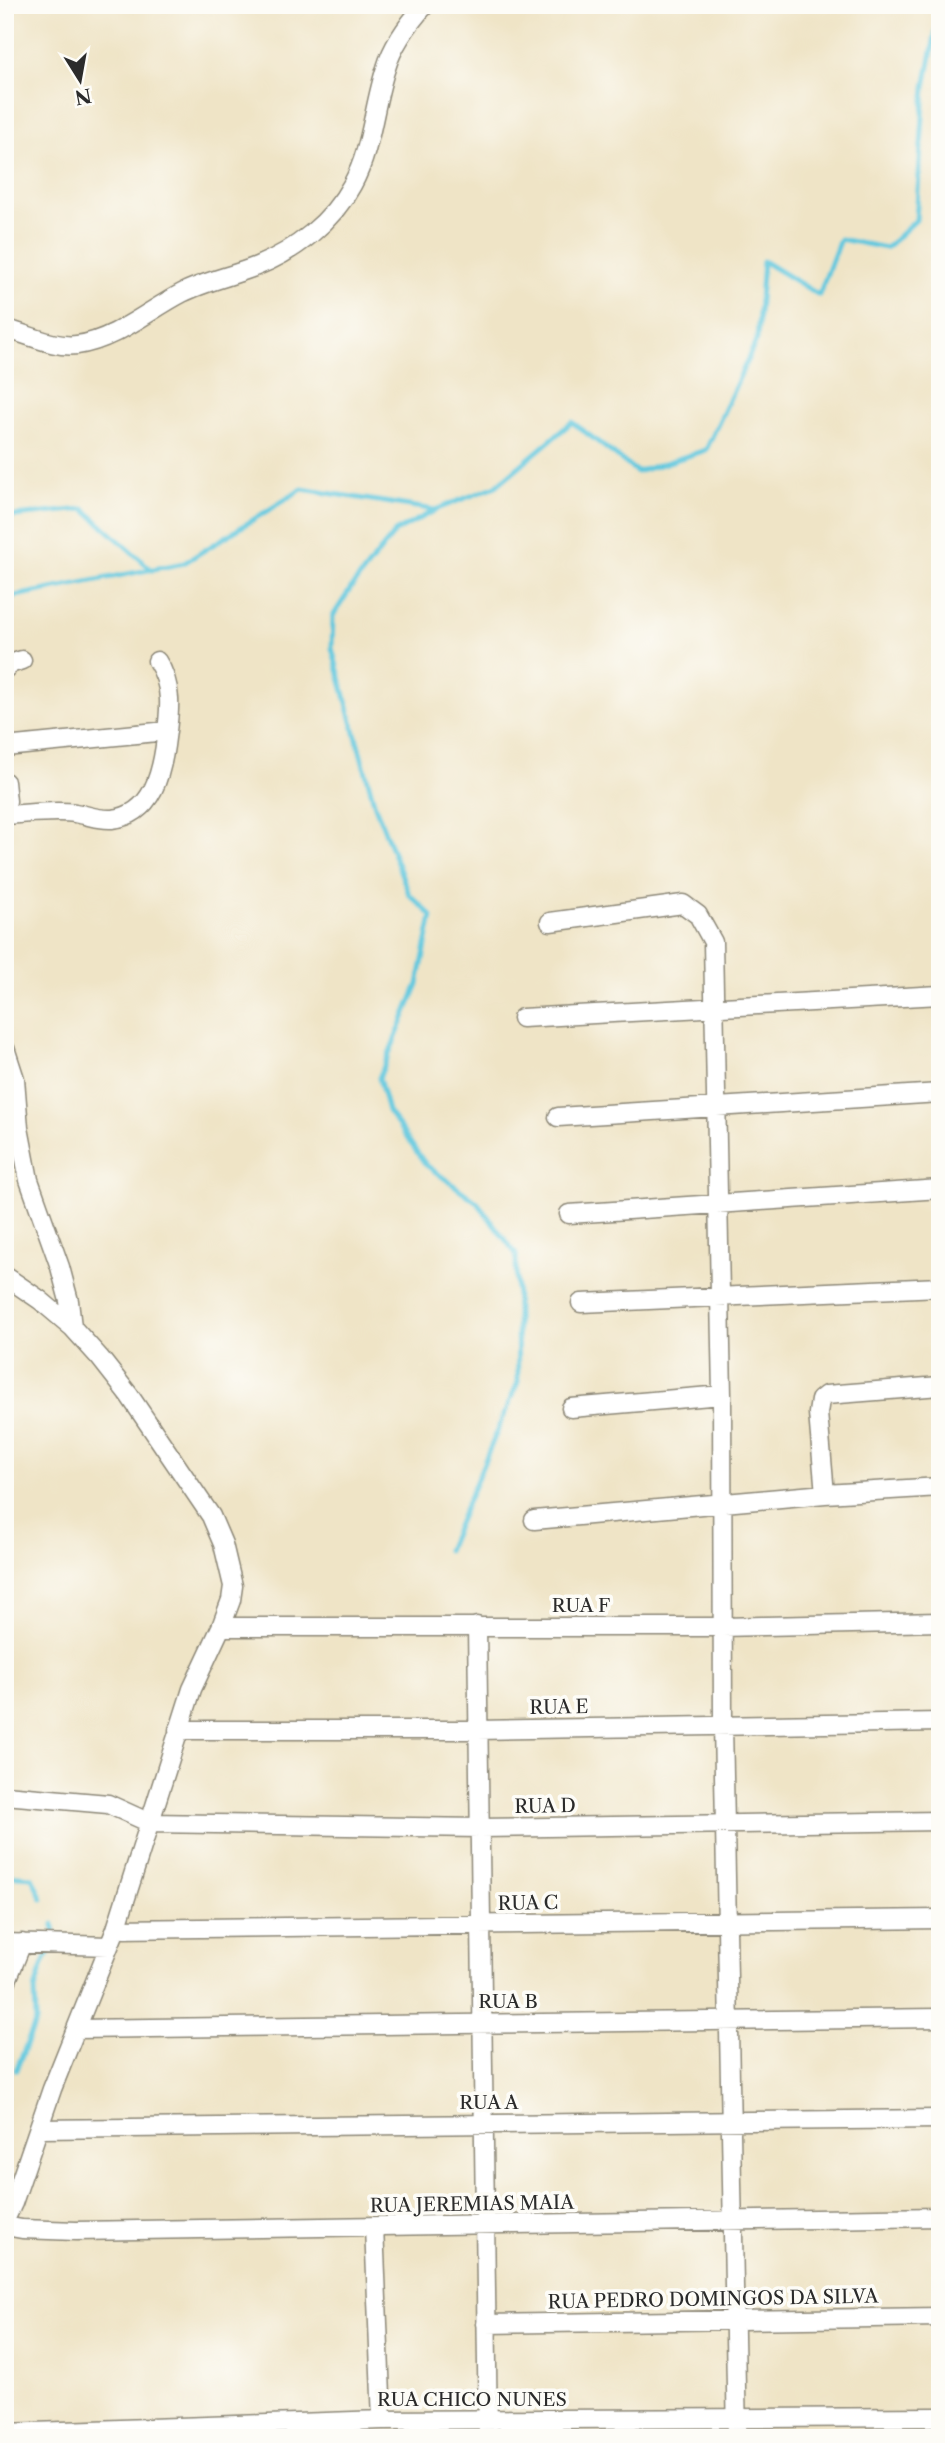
<svg xmlns="http://www.w3.org/2000/svg" width="945" height="2443" viewBox="0 0 945 2443" font-family="'Libre Caslon Text',serif">
<style>
.lines{fill:none;stroke-linecap:round;stroke-linejoin:round}
.stream{stroke:#61c8de;stroke-width:5}
.street-casing{stroke:#8d8878;stroke-width:21}
.street{stroke:#fff;stroke-width:18}
.labels{text-anchor:middle;dominant-baseline:central;stroke-width:7;stroke-linejoin:round;paint-order:stroke}
.street-label{font-size:19px;fill:#2b2b2b;stroke:#fdfcf7}
</style>
<rect width="100%" height="100%" fill="#fdfcf7"/>
<filter id="ink" filterUnits="userSpaceOnUse"><feTurbulence type="fractalNoise" baseFrequency=".0143" numOctaves="2"/><feDisplacementMap in="SourceGraphic" scale="14" xChannelSelector="R" yChannelSelector="G"/><feConvolveMatrix kernelMatrix="1 2 1 2 8 2 1 2 1" color-interpolation-filters="sRGB"/></filter>
<filter id="wash" filterUnits="userSpaceOnUse"><feTurbulence type="fractalNoise" baseFrequency=".00686" numOctaves="4" result="noise"/><feDisplacementMap in="SourceGraphic" scale="28" xChannelSelector="R" yChannelSelector="G"/><feGaussianBlur stdDeviation="1.57" result="paint"/><feColorMatrix in="noise" values="0 0 0 0 0 0 0 0 0 0 0 0 0 0 0 0 0 1.4 0 .05"/><feComposite in="paint" operator="in"/></filter>
<g filter="url(#wash)">
<rect width="100%" height="100%" fill="#efe4c6"/>
<g class="lines">
<path class="stream" d="M434,511l-39,21 -44,56 -18,28 -1,32 43,158 34,88 23,22 -14,68 -39,94 9,33 38,54 51,37 39,52 2,128 -71,168
M5,517l79,-8 68,61
M5,598l179,-35 118,-74 133,21 61,-24 76,-64 65,50 69,-22 51,-111 6,-78 56,34 21,-56 46,9 30,-28 9,-133 15,-77
M5,1875l27,2 10,22
M16,2070l20,-49 -1,-32 8,-25 12,-24 -1,-16
M5,2099l1,-4"/>
</g>
</g>
<g filter="url(#ink)">
<g class="lines">
<g class="street-casing">
<path id="street" d="M5,329c24,5 47,19 72,16 38,-5 72,-35 105,-52 24,-12 50,-17 75,-27 38,-15 75,-44 95,-81 20,-36 21,-78 34,-117 7,-24 22,-44 39,-63
M5,669l5,-5 12,-4
M5,747l162,-16
M5,782l2,19 -2,8
M5,815c22,-1 48,-5 70,-2 12,2 24,7 37,6 41,-4 50,-47 54,-81 4,-27 7,-53 -9,-77
M550,922l133,-18 15,11 15,27 9,453 1,329 14,714
M522,1018l418,-23
M5,1048l10,31 4,49 10,52 31,87 9,34 3,26
M558,1117l382,-24
M569,1214l371,-25
M5,1276l35,24 32,27 28,31 29,37 82,121 12,28 10,42 -2,14 -10,27 -29,62 -76,240 -64,160 -39,114 -8,17
M581,1303l359,-16
M571,1408l151,-13
M825,1494l-7,-81 2,-13 6,-5 114,-9
M534,1520l291,-26 115,-7
M477,1626l11,812
M221,1627h502l217,-5
M178,1730h300l462,-8
M5,1795l103,9 42,19 330,5 460,-7
M116,1929l824,-10
M5,1943l104,3
M5,1985l17,-42
M76,2029l864,-11
M39,2129l901,-10
M5,2226l17,3 54,2 864,-14
M374,2227l8,193
M486,2324l454,-7
M5,2433l377,-13 558,-3"/>
</g>
<use href="#street" class="street"/>
</g>
</g>
<g class="labels">
<g class="street-label">
<text x="581" y="1605">RUA F</text>
<text transform="translate(559 1707) rotate(-1)">RUA E</text>
<text transform="translate(545 1806) rotate(-1)">RUA D</text>
<text transform="translate(528 1903) rotate(-1)">RUA C</text>
<text x="508" y="2001">RUA B</text>
<text x="489" y="2102">RUA A</text>
<text transform="translate(472 2204) rotate(-1)">RUA JEREMIAS MAIA</text>
<text transform="translate(713 2299) rotate(-1)">RUA PEDRO DOMINGOS DA SILVA</text>
<text x="472" y="2399">RUA CHICO NUNES</text>
</g>
</g>
<rect width="945" height="2443" fill="none" stroke="#fdfcf7" stroke-width="28"/>
<g transform="translate(80 80) rotate(169)" stroke="#fdfcf7" stroke-width="5" paint-order="stroke">
<path d="M0-5L12 26L0 18L-12 26Z" fill="#2b2b2b"/>
<text y="-10" font-size="19" font-weight="bold" text-anchor="middle" fill="#2b2b2b">N</text>
</g>
</svg>
